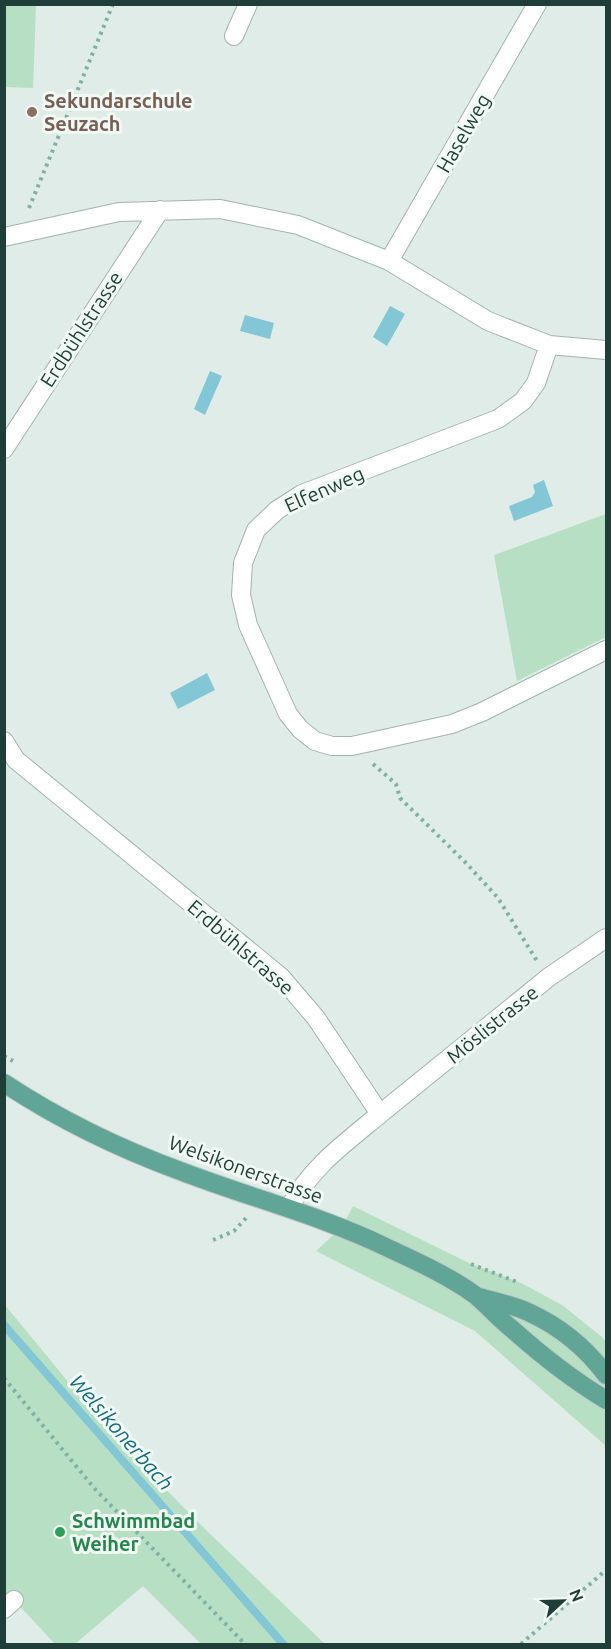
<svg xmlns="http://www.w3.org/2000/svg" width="611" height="1649" viewBox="0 0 611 1649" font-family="Ubuntu,sans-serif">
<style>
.green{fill:#b7dfc3}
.water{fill:#83c7d6}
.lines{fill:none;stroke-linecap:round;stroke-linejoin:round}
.stream{stroke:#83c7d6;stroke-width:8}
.minor-casing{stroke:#a2b4af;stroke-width:20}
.major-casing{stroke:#c0c9c7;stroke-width:20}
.path{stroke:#7eb2a3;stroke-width:4;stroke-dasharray:3 4.5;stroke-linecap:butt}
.minor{stroke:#fff;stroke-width:18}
.major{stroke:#61a596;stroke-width:18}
.education-dot{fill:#8d6e63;stroke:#f1f9f5;stroke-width:2}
.leisure-dot{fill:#2e9e5b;stroke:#f1f9f5;stroke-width:2}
.labels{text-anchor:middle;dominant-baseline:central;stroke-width:6;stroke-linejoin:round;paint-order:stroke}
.education-label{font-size:20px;font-weight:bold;fill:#785e54;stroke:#f1f9f5;text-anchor:start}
.street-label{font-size:20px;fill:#1f3e37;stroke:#f1f9f5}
.leisure-label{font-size:20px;font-weight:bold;fill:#27864d;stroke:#f1f9f5;text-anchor:start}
.water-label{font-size:21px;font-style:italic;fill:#156a7f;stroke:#f1f9f5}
</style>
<rect width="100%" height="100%" fill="#e0ece7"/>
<path class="green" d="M5,4l31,1 -3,83 -28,-1z
M606,514v123l-89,44 -23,-126z
M353,1206l116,57 52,20 41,22 40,32 4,5v104l-131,-115 -159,-80 26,-24z
M5,1305l106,129 96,97 118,113h-124l-58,-58 -68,58h-20l-41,-44 -9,9z"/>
<path class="water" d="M390,306l15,8 -18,32 -14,-9z
M245,315l29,8 -4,16 -30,-8z
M210,371l12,5 -17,39 -11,-6z
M544,480l9,26 -39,15 -5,-15 23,-9 3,-5 -2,-7z
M207,673l8,17 -37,19 -8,-16z"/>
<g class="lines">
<path class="stream" d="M4,1325l279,319"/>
<g class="minor-casing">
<path id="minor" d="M234,36l14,-32
M4,237l115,-25 101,-3 78,16 91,36 99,60 61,24 57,5
M389,261l148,-257
M549,345l-13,38 -13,18 -25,18 -196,75 -25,16 -21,20 -13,33 -2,32 7,30 40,89 12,15 15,12 17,5h20l100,-22 30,-12 124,-62
M4,449l156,-239
M4,741l12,19 265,217 35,41 64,96c-36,30 -68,52 -91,94
M380,1114l169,-137 57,-39
M4,1609l10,-9"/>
</g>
<g class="major-casing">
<path id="major" d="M4,1083c56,37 116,66 179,89 68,26 139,44 205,76 28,13 63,29 87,47 13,11 24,24 37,34 29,26 61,51 94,71
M479,1297c16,4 34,8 49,15 31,14 58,36 78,63"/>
</g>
<path class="path" d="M29,208l84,-204
M373,764l23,20 4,14 67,66 31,34 39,63
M4,1056l9,5
M213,1240l21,-9 13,-14
M471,1264l46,18
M4,1378l90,110 151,156
M521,1644l85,-74"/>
<use href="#minor" class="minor"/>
<use href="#major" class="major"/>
</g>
<circle class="education-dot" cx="32" cy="112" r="6"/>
<circle class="leisure-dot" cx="60" cy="1532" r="6"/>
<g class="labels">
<g class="education-label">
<text x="44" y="100">Sekundarschule<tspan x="44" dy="23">Seuzach</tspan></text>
</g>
<g class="street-label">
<text transform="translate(463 133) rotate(-60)">Haselweg</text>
<text transform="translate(81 329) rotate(-57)">Erdbühlstrasse</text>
<text transform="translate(324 489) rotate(-24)">Elfenweg</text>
<text transform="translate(241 947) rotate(41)">Erdbühlstrasse</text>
<text transform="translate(492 1024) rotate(-39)">Möslistrasse</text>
<text transform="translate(246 1169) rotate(20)">Welsikonerstrasse</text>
</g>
<g class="leisure-label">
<text x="72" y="1520">Schwimmbad<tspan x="72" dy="23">Weiher</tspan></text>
</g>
<g class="water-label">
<text transform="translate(122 1432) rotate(49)">Welsikonerbach</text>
</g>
</g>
<rect width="611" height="1649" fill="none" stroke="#1f3e37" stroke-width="12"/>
<g transform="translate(563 1601) rotate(68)" stroke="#f1f9f5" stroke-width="4.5" paint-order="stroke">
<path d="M0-4.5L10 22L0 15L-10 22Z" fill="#1f3e37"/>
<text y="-9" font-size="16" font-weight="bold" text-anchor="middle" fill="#1f3e37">N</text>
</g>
</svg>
